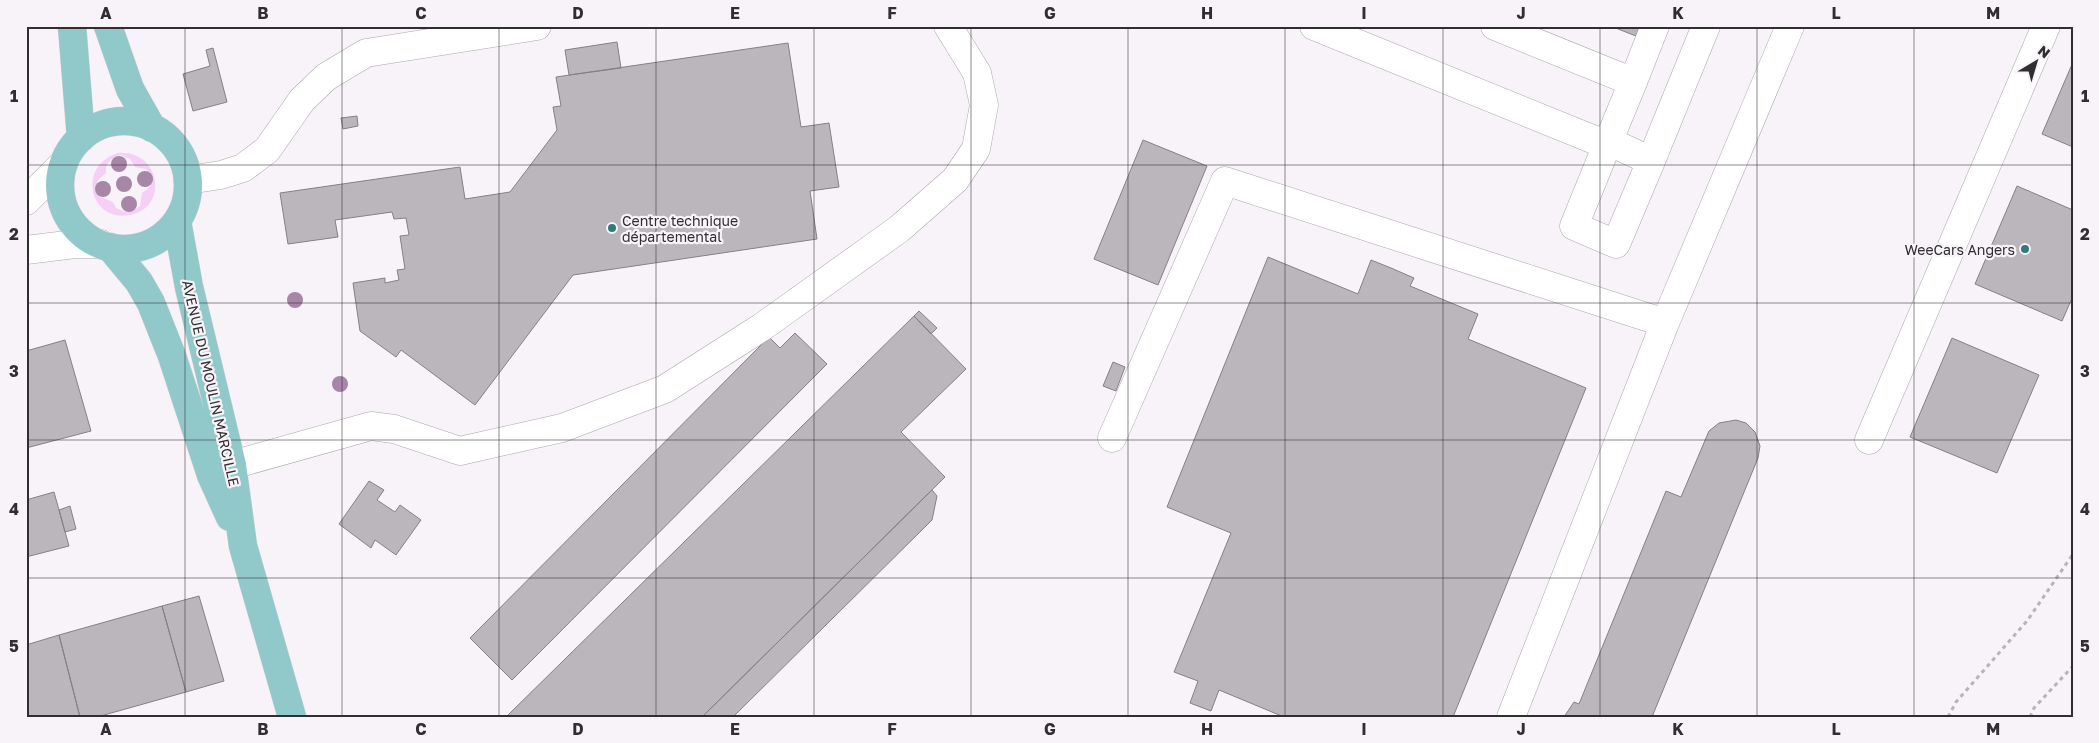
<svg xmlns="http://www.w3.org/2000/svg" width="2099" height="743" viewBox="0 0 2099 743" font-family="'Golos Text',sans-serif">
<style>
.green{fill:#f5cff5;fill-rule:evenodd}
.building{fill:#bbb6bb;stroke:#848084}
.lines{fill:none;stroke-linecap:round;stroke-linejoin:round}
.minor-casing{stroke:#aca7ac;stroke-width:29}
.major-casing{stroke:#d1d1d1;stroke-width:29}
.path{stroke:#b7b3b7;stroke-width:3;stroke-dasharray:4 4;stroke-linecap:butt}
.minor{stroke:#fff;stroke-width:28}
.major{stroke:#91c8c9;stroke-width:28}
.tree{fill:#a786a8}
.grid{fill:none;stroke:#302e30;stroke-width:1;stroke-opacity:0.55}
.poi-dot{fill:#317a7c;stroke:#f8f3f8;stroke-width:2}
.labels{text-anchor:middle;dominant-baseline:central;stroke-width:4.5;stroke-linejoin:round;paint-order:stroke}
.poi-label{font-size:14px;fill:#302e30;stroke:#f8f3f8;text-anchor:start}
.street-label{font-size:14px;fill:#302e30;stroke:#f8f3f8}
.neatline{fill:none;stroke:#302e30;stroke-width:2}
.grid-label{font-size:16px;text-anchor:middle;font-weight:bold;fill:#302e30}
</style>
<rect width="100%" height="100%" fill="#f8f3f8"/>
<path class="green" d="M118,153c42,-4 52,55 12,62 -40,8 -54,-49 -12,-62zM121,155l9,4 5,8 11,2 5,8 -1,10 -8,6 -2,13 -8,6h-7l-9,-4 -3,-6 -13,-5 -4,-6 2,-11 8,-7c-1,-10 5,-16 15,-18z"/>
<path class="building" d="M1619,26h21l-4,10 -18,-7z
M617,42l4,26 -52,7 -4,-25z
M788,43l13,84 28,-4 10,64 -29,4 7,48 -244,36 -98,130 -74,-55 -5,7 -36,-26 -7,-48 32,-5v5l14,-3 -2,-10 8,-1 -5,-33 9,-1 -3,-17 -12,1 -2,-7 -57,8 3,17 -50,7 -8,-51 180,-26 5,32 45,-7 47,-62 -4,-23 8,-1 -5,-29z
M213,48l14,54 -34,9 -10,-37 27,-8 -4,-16z
M2073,62v85l-31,-13z
M357,116l1,10 -15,3 -2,-11z
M1143,140l64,26 -49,119 -64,-26z
M2017,186l56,24v86l-11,25 -87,-37z
M1268,257l90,37 13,-34 20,8 23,10 -4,8 68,28 -10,25 118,49 -133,329h-169l-65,-27 -8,21 -21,-8 8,-22 -24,-9 57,-139 -64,-26z
M919,311l18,17 -6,6 -17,-18z
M914,316l52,53 -65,63 44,45 -243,240h-196z
M795,333l32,31 -315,316 -42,-42 299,-301 11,11z
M1952,338l87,37 -42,98 -87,-36z
M65,340l26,91 -65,17v-97z
M1113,362l12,5 -9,24 -13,-5z
M1736,420l10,3 9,9 5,14 -2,12 -106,259h-88l10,-15 5,2 87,-213 15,6 28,-66 10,-8z
M369,481l15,9 -7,10 18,12 5,-7 21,15 -25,35 -21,-15 -4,8 -32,-24z
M932,490l5,6 -5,24 -199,197h-31z
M54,492l15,54 -43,11v-57z
M70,506l6,23 -11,3 -6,-22z
M199,596l25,85 -38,11 -24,-86z
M162,606l24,86 -89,25h-17l-21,-82z
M59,635l21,82h-54v-72z"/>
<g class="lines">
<g class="minor-casing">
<path id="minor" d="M1314,26l293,119 26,-63
M1495,26l138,56 22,-56
M1607,145l-33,81 42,18 35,-83 -43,-20
M1651,161l55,-135
M188,180l33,-5 22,-7 24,-18 35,-50 24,-23 40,-24 171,-27
M26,201l38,-38
M26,250l49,-6h26
M1112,438l113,-257 440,142
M1869,440l177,-414
M232,465l139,-39 23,3 66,22 102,-23 103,-39 97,-62 137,-98 56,-49 21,-31 8,-44 -7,-32 -29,-47
M1511,717l154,-394 125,-297"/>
</g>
<g class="major-casing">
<path id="major" d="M72,26l9,112
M108,26l22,63 22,39
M60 185a64 64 0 1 1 128 0a64 64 0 1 1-128 0Z
M177,221l12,66 43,178 11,81 49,171
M110,247l29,35 12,21 21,53 39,119 19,42"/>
</g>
<path class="path" d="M1948,717l8,-15 71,-81 46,-67
M2030,717l4,-9 39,-42"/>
<use href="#minor" class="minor"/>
<use href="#major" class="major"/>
</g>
<g class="tree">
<circle cx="119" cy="164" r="8"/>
<circle cx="145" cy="179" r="8"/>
<circle cx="124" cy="184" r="8"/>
<circle cx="103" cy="189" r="8"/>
<circle cx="129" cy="204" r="8"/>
<circle cx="295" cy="300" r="8"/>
<circle cx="340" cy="384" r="8"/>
</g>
<path class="grid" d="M185,26v691M342,26v691M499,26v691M656,26v691M814,26v691M971,26v691M1128,26v691M1285,26v691M1443,26v691M1600,26v691M1757,26v691M1914,26v691M26,165h2047M26,303h2047M26,440h2047M26,578h2047"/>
<g class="poi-dot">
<circle cx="612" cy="228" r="5"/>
<circle cx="2025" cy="249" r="5"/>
</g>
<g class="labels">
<g class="poi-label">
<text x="622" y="220">Centre technique<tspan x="622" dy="16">départemental</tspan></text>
<text x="2015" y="249" text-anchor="end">WeeCars Angers</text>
</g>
<g class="street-label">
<text transform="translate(211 383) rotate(77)">AVENUE DU MOULIN MARCILLE</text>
</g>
</g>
<rect width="2099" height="743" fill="none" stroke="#f8f3f8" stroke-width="55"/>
<g transform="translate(2036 62) rotate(38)" stroke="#f8f3f8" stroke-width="4" paint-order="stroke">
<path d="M0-4L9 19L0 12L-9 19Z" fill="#302e30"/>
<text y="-8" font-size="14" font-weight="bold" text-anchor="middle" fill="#302e30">N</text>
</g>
<rect x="28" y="28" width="2044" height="688" class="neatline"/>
<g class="grid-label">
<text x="106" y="19">A</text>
<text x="263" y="19">B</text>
<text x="421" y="19">C</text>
<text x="578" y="19">D</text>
<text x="735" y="19">E</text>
<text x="892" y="19">F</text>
<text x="1050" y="19">G</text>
<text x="1207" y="19">H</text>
<text x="1364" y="19">I</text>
<text x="1521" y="19">J</text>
<text x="1678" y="19">K</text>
<text x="1836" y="19">L</text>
<text x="1993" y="19">M</text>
<text x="14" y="102">1</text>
<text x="2085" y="102">1</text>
<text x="14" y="240">2</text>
<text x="2085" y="240">2</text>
<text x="14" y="377">3</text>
<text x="2085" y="377">3</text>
<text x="14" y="515">4</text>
<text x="2085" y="515">4</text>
<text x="14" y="652">5</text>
<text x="2085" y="652">5</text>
<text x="106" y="735">A</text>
<text x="263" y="735">B</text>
<text x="421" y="735">C</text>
<text x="578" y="735">D</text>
<text x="735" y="735">E</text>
<text x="892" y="735">F</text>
<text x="1050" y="735">G</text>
<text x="1207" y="735">H</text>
<text x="1364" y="735">I</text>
<text x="1521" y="735">J</text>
<text x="1678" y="735">K</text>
<text x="1836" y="735">L</text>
<text x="1993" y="735">M</text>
</g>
</svg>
